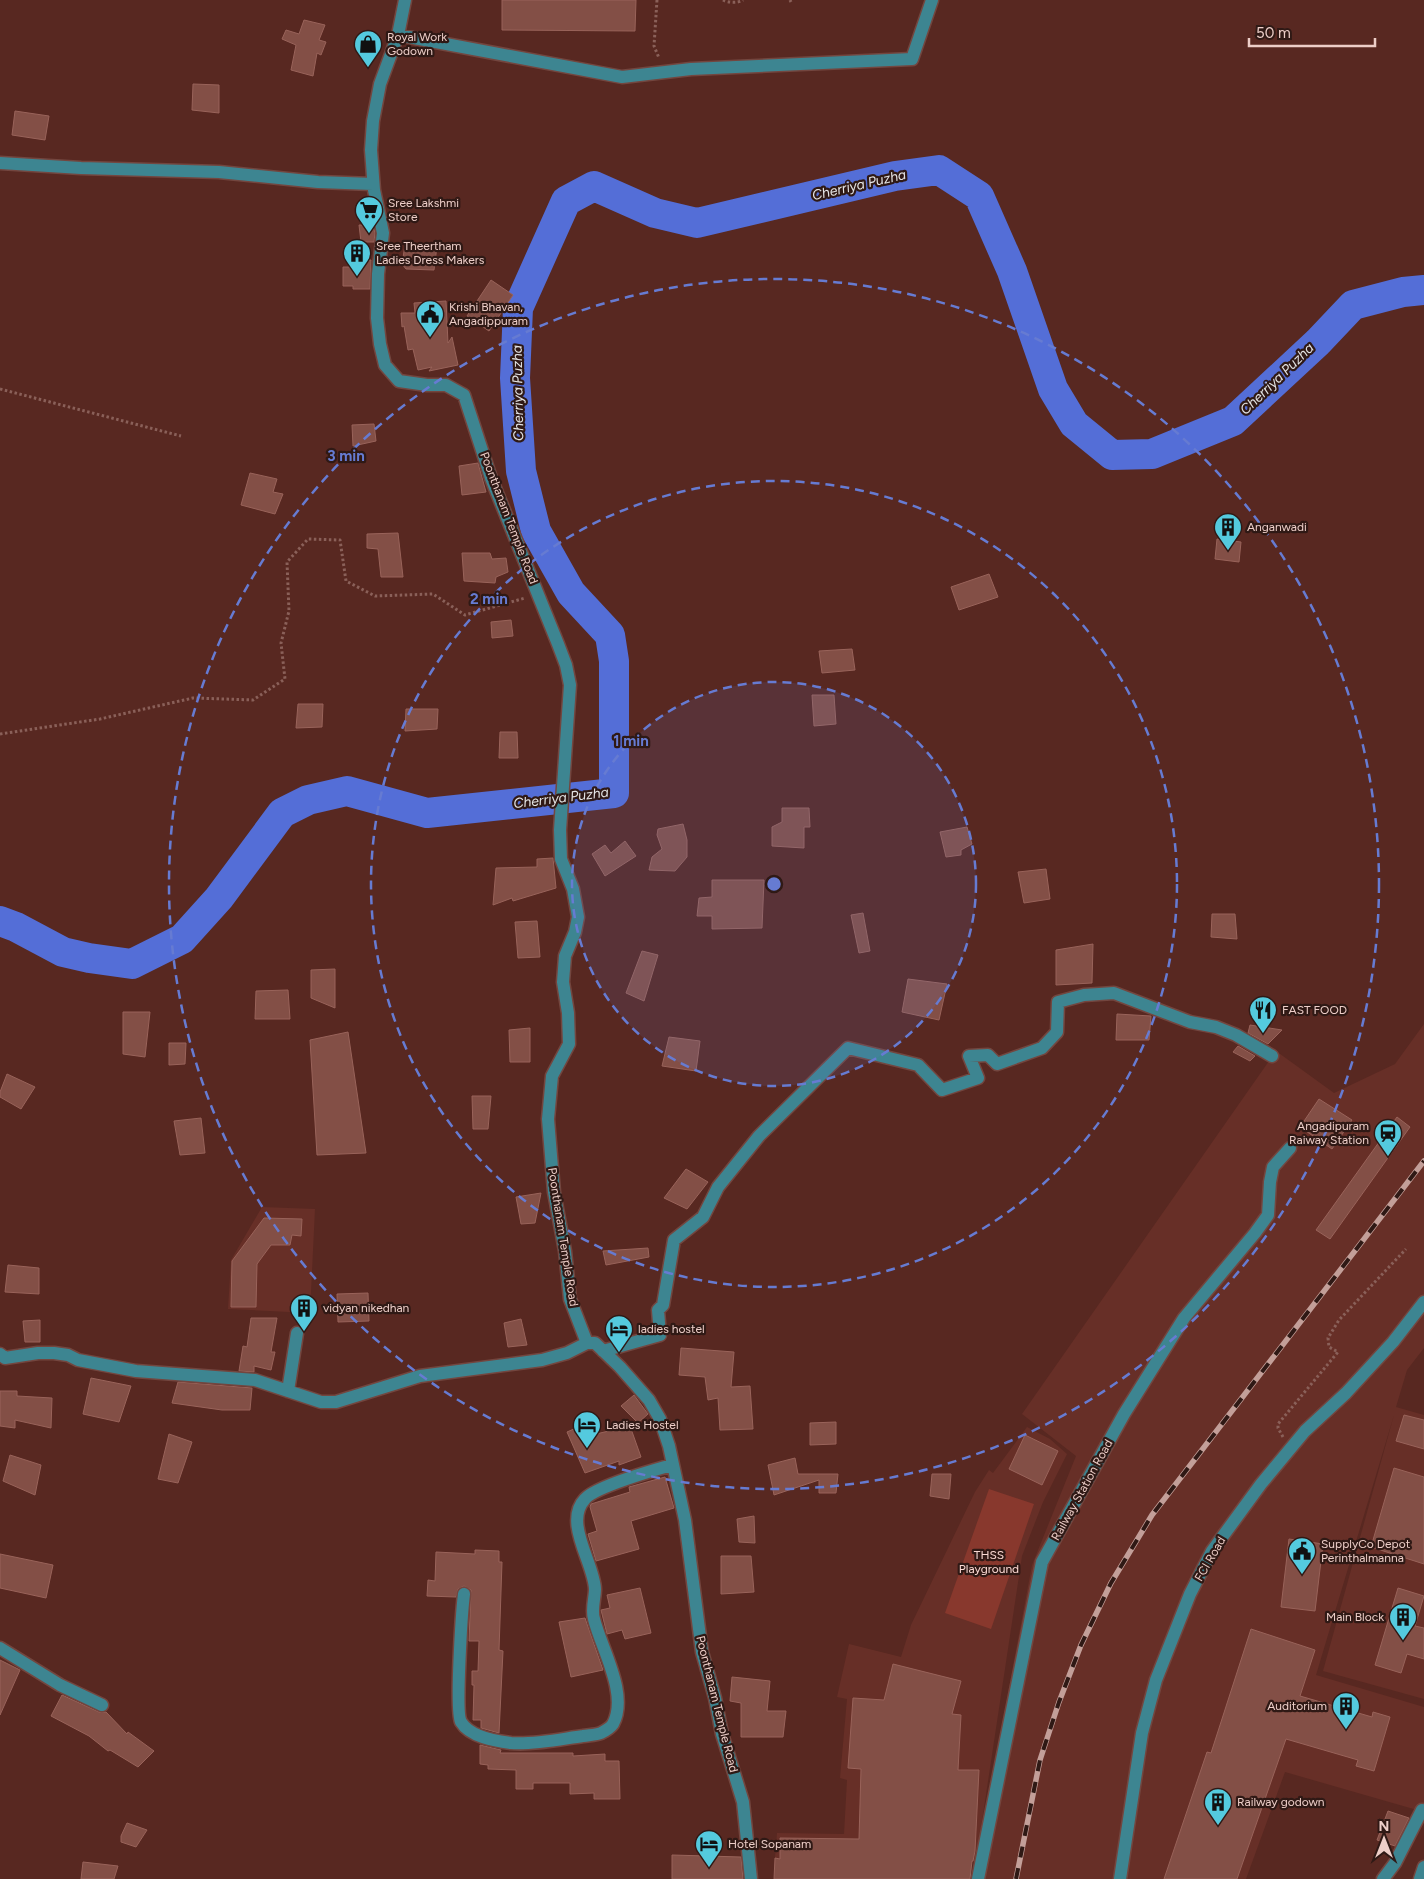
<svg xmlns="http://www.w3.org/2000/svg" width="1424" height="1879" viewBox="0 0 1424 1879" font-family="Figtree,sans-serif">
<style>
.built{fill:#672f27}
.green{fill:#88382d}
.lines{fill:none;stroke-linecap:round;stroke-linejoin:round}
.river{stroke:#546ed7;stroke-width:30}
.building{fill:#834f46;stroke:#99635a}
.minor-casing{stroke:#73463f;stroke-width:15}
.path{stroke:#8a6059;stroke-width:3;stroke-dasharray:2.5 2.5;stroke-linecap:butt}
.minor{stroke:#3d8591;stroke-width:12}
.rail-casing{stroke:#c39f99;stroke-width:5.5}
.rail{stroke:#2f1915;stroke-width:4;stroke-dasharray:11;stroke-linecap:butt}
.ring{fill:none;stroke:#667bd2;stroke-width:2.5;stroke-dasharray:9 6}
.labels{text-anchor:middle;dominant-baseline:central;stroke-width:4.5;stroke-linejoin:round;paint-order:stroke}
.poi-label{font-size:12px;fill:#edcec8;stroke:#2f1915;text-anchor:start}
.street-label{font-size:12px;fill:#edcec8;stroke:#2f1915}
.park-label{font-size:12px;fill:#fbd9d3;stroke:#2f1915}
.water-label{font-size:14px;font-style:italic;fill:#e4e4e4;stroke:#2f1915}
.centre{fill:#667bd2;stroke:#2f1915;stroke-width:2.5}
.ring-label{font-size:15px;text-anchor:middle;font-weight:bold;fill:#667bd2;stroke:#2f1915;stroke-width:4.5;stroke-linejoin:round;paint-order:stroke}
</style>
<rect width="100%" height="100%" fill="#582821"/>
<path class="built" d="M1424,1024v324l-17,22 -11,37 28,8v284l-101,-28 71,-256 -78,260 108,32v105l-139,-40 -39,107h-273l59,-314 44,-109 -54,-42 254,-363 58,42 61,-29z
M262,1207l53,2 -5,104 -82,-4 3,-49z
M1027,1427l23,12 17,15 -24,48 -21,54 -46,305 -20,7 -95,11v-15l-86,-6 2,-25 67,1 3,-54 -7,-2 7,-79 -10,-2 12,-53 52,13 10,-32 64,-133 14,-22 4,3z"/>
<path class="green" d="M989,1489l45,15 -43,125 -46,-16z"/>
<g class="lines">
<path class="river" d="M0,921l16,6 47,25 26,6 43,6 50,-25 37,-41 63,-85 26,-13 39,-9 80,22 187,-20v-132l-4,-26 -39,-42 -35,-62 -15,-60 -6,-93 3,-70 48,-107 28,-15 61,27 42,10 198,-47 44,-6 40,26 33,75 41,118 21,35 38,31 40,-1 81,-33 85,-79 35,-37 50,-13 21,-2"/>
</g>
<path class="building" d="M502,0h134l-1,31 -133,-1z
M304,20l21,5 -6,15 7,2 -5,13 -4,-2 -4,23 -22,-6 5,-25 -14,-6 4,-9 13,4z
M193,84l26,1v28l-27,-3z
M15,111l34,5 -4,24 -33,-5z
M359,225h14l2,8 -1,9h-13z
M405,245l32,1 -3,24 -28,-1 -4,-5z
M352,260h19l-1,29h-17v-3h-10v-19h9z
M491,280l22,15 -24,36 -22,-15z
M446,301l2,42 4,-6 6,28 -29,6 3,-4 -14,3 -5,-21 -5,1 -4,-24 -2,1 -1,-14h14l-1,-10z
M374,424l2,17 -23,5 -1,-21z
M478,463l8,29 -24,3 -3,-29z
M250,473l27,6 -4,13 10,2 -8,20 -34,-9z
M398,533l5,44h-22l-3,-28 -11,-1v-14z
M1217,539l24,3 -2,20 -24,-3z
M462,553h28l2,6 14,-1 2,14 -12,5 -1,6 -31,-2z
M989,574l9,23 -39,13 -8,-23z
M511,620l2,16 -21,2 -1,-16z
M852,649l3,21 -33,3 -3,-22z
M812,695h22l2,29 -22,2z
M298,704h25l-1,23 -26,1z
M406,709h32l-1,20 -32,2z
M500,732h17l1,26h-19z
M782,808h27l1,19h-6v21l-32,-2v-19l10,-5z
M683,824l4,16v17l-12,14 -26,-1 3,-13 10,-8 -5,-14 1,-6z
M967,827l5,17 -11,6v5l-15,2 -6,-25z
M625,841l11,15 -31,20 -13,-22 13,-9 6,8z
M553,858l3,30 -43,13 -1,-3 -19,7 3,-37 41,-1v-8z
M1046,869l4,30 -26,4 -6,-31z
M712,880h52l-2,48 -50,1v-13h-15l2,-18 13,-1z
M863,913l7,38 -11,2 -8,-38z
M1212,914h23l2,25 -26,-2z
M537,921l3,36 -22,1 -3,-36z
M1093,944l-1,39 -36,2v-35z
M642,951l16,4 -14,46 -18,-8z
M335,969v39l-24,-10v-28z
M908,979l39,5 -8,36 -37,-8z
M288,990l2,29h-35l1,-28z
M123,1012h27l-5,45 -22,-3z
M1117,1014l34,2 -2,24h-33z
M1250,1025l32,5 -14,14 -20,-11z
M530,1028v34h-20l-1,-32z
M348,1032l18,121 -49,2 -7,-115z
M669,1037l31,4 -4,30 -34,-5z
M169,1043h17l-1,21 -16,1z
M1238,1046l17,10 -5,5 -17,-9z
M7,1074l28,13 -14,22 -21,-12v-5z
M472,1096h19l-3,33h-15z
M1319,1099l33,21 -20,29 -32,-22z
M1397,1117l13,10 -80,112 -14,-9z
M201,1118l4,35 -25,2 -6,-34z
M686,1169l22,13 -21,27 -23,-11z
M541,1193l-6,30 -14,1 -5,-27z
M264,1218l38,1 -1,17 -9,-1 -2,10h-19l-14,19 -1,43h-25l1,-46z
M648,1248l1,9 -43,8 -3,-14z
M8,1265l31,3v26l-34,-2z
M368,1293l1,28 -31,1 -1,-28z
M251,1318h26l-6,34h4l-4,18 -17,-4v6l-15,-1 4,-25 4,1z
M521,1319l6,26 -19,2 -4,-24z
M40,1320v22h-15l-2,-21z
M681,1348l53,4 -3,35 19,-1 3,43 -33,1 -2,-32 -10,2 -3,-23 -26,-2z
M91,1378l40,8 -12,36 -36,-8z
M178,1382l74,6 -2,22h-28l-50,-7z
M0,1391h17v5l35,2 -1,30 -36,-8v8l-15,-2z
M634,1395l14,19 -10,9 -17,-17z
M1404,1415l20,5v29l-28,-8z
M592,1421l4,13 34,-8 11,31 -22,8v-4l-34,12 -18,-41z
M836,1422v22l-26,1v-22z
M169,1434l23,8 -14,41 -20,-4z
M1025,1435l33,16 -16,34 -33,-16z
M10,1455l31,10 -6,30 -32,-14z
M795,1458l3,16h40l-2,19h-17v-13l-45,15 -6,-30z
M1394,1468l30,9v87l-53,-17z
M932,1474h19l-2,25 -19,-3z
M665,1477l9,31 -43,13 8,28 -43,12 -8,-27 9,-3 -7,-24 1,-3 39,-12 -1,-5z
M754,1516l1,27 -16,-1 -2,-23z
M1289,1539l34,5 -8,67 -34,-4z
M475,1550l24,1v11h3l-3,88 4,1 -4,82 -18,-5v-8h-8l1,-35h-2v-14h6l1,-30h-10l2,-51 -7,-4 -6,3 -2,8 -29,-1 1,-16 7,1 1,-29 39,2z
M0,1554l53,11 -7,33 -46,-10z
M721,1556h30l3,36 -33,2z
M640,1588l11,45 -26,6 -3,-9 -15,4 -6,-24 9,-2 -3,-13z
M1398,1588l26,8 -9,30 9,2v31l-17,-5 -6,19 -26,-8z
M585,1618l18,52 -32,7 -12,-55z
M1251,1629l64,21 -15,46 72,21 1,-5 17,5 -16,54 -18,-5 2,-6 -72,-21 -49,140h-73l43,-127 4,1z
M0,1660l20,10 -20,45z
M893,1664l68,17 -9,33 9,1 -3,55h21l-4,81 -2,10h-1l-2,18h-196l1,-21 5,1v-21l79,1 2,-70 -13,-1 5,-70 31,2z
M732,1677l38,4 -3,30h19l-3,26h-42v-34l-11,-2z
M62,1695l37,17h7l21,22 1,-2 26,19 -16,16 -28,-17 -2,1 -19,-15 -38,-20z
M480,1745l21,5 -1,3h73v3l32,-2v7h14l1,38h-26v-6l-24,1v-11h-37v6h-17v-19l-28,-1v-4l-8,-1z
M1388,1811l21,7 -14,28 -18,-6z
M127,1823l20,7 -11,17 -15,-5v-6z
M672,1855l69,2 2,22h-71z
M83,1862l35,4 -4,13h-33z"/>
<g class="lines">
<g class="minor-casing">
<path id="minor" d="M405,0l-7,35 -18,49 -7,37 -2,29 3,40 9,43 -5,41 -1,44 3,26 5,21 14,16 28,4h19l18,10 27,83 67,166 8,21 4,20 -10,145 1,29 12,30 5,28 -3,15 -10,24 -2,26 5,31 1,31 -17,32 -4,43 6,73 11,59 5,48 17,44
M398,35l224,42 69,-8 221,-10 20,-59
M0,163l81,5 138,4 99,10 55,2
M603,1351l57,-16 -2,-25 5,-5 11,-65 29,-23 15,-30 41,-51 89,-88 70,17 24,25 36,-12 -9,-22 19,-1 9,9 45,-16 15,-16 1,-30 26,-7 30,-2 76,29 26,5 20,8 36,21
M0,1354l5,4 33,-5h16l14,2 10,5 58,11 119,9 66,22h15l84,-26 122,-16 25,-7 20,-10h8l25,24 29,33 11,19 9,27 16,74 17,132 13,46 7,36 21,68 8,77
M288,1391l9,-58
M464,1594c-2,16 -9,118 -3,128 9,15 34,19 50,21 22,2 50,-4 72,-7 6,-1 13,-1 18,-3 4,-2 10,-6 12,-9 16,-30 -12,-76 -19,-105 -3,-9 1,-21 1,-30 -1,-26 -32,-67 -10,-90 10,-12 69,-29 87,-34
M0,1648l60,37 42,20
M978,1879l64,-317 82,-148 60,-96 71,-85 13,-18 2,-33 3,-15 17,-19
M1120,1879l22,-146 14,-53 34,-86 22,-43 49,-67 44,-53 41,-38 47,-51 31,-40
M1383,1879l12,-16 27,-53
M1420,1879l4,-12"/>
</g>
<path class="path" d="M657,0l-3,46 5,12
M723,0c5,3 16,3 20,0
M790,0l1,2
M0,389l181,47
M0,734l100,-15 93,-21 60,2 32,-21 -4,-36 8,-32 -2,-49 21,-23 32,1 6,41 29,15 58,-2 32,21 60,-17
M1283,1437l-5,-9v-4l60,-72 -9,-5 -1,-9 11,-18 67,-71"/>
<use href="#minor" class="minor"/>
<g class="rail-casing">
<path id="rail" d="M1016,1879l24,-119 19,-58 22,-57 30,-62 41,-68 272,-354"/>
</g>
<use href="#rail" class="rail"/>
</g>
<circle cx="774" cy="884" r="202" fill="#667bd2" fill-opacity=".12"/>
<g class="ring">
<circle cx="774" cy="884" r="202"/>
<circle cx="774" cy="884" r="403"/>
<circle cx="774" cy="884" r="605"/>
</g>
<defs>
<g id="shop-pin" transform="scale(1.4375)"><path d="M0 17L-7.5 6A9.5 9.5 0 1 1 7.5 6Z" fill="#54cade" stroke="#2f1915"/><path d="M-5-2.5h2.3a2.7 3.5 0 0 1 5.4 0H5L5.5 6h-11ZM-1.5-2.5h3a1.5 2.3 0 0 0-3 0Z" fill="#111"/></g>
<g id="supermarket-pin" transform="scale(1.4375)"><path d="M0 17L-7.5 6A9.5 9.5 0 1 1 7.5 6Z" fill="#54cade" stroke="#2f1915"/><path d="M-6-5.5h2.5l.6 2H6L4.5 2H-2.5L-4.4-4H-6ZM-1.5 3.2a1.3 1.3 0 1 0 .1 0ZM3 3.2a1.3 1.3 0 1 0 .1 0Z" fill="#111"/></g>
<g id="building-pin" transform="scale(1.4375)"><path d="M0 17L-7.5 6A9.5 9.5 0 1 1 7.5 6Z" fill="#54cade" stroke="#2f1915"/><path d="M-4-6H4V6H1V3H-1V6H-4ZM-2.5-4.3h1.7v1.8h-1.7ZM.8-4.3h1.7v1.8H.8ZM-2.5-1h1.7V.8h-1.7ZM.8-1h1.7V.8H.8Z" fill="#111"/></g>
<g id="civic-pin" transform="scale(1.4375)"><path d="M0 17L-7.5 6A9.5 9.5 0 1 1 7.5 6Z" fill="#54cade" stroke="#2f1915"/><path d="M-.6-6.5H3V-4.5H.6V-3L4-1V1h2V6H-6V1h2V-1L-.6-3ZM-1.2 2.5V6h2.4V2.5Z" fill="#111"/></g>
<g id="restaurant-pin" transform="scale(1.4375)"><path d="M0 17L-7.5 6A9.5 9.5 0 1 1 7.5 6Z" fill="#54cade" stroke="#2f1915"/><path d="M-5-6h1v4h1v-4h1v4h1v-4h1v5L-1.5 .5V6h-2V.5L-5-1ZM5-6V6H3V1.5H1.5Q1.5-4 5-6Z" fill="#111"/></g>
<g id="station-pin" transform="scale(1.4375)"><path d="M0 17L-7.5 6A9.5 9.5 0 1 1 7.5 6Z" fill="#54cade" stroke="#2f1915"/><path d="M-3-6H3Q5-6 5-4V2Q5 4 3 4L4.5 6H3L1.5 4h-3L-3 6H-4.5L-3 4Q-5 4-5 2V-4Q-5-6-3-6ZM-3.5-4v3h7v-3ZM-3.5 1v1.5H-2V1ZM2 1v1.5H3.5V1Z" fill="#111"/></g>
<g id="hotel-pin" transform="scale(1.4375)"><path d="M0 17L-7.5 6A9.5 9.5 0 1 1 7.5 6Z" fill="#54cade" stroke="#2f1915"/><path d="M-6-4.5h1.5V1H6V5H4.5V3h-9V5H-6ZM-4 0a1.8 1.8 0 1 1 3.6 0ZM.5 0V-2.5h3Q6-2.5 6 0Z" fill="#111"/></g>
</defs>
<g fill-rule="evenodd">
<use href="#shop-pin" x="368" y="44"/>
<use href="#supermarket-pin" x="369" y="210"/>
<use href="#building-pin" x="357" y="253"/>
<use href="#civic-pin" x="430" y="314"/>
<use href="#building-pin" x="1228" y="527"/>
<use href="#restaurant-pin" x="1263" y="1010"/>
<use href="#station-pin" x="1388" y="1133"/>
<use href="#building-pin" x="304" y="1308"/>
<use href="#hotel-pin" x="619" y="1329"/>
<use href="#hotel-pin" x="587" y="1425"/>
<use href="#civic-pin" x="1302" y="1551"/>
<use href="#building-pin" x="1403" y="1617"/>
<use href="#building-pin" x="1346" y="1706"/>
<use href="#building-pin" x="1218" y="1802"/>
<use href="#hotel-pin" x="709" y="1844"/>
</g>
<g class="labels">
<g class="poi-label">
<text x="387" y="37">Royal Work<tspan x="387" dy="14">Godown</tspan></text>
<text x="388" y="203">Sree Lakshmi<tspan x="388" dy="14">Store</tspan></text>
<text x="376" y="246">Sree Theertham<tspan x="376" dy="14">Ladies Dress Makers</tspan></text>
<text x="449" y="307">Krishi Bhavan,<tspan x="449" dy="14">Angadippuram</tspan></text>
<text x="1247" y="527">Anganwadi</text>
<text x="1282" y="1010">FAST FOOD</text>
<text x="1369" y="1126" text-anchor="end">Angadipuram<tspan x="1369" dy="14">Raiway Station</tspan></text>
<text x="323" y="1308">vidyan nikedhan</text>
<text x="638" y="1329">ladies hostel</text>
<text x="606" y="1425">Ladies Hostel</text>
<text x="1321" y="1544">SupplyCo Depot<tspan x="1321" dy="14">Perinthalmanna</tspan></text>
<text x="1384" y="1617" text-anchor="end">Main Block</text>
<text x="1327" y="1706" text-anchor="end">Auditorium</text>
<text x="1237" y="1802">Railway godown</text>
<text x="728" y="1844">Hotel Sopanam</text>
</g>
<g class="street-label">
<text transform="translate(509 518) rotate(69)">Poonthanam Temple Road</text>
<text transform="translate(563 1237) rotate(81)">Poonthanam Temple Road</text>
<text transform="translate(1082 1490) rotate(-61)">Railway Station Road</text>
<text transform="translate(1210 1559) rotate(-60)">FCI Road</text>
<text transform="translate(717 1704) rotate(76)">Poonthanam Temple Road</text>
</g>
<g class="park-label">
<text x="989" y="1555">THSS<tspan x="989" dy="14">Playground</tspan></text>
</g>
<g class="water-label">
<text transform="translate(859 185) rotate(-13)">Cherriya Puzha</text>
<text transform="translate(1277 379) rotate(-44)">Cherriya Puzha</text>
<text transform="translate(518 393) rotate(-91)">Cherriya Puzha</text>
<text transform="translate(561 798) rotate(-7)">Cherriya Puzha</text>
</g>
</g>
<circle cx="774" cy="884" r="8" class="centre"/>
<g class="ring-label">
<text x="346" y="461">3 min</text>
<text x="489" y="604">2 min</text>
<text x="631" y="746">1 min</text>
</g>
<g transform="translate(1384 1839)" stroke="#2f1915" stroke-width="4" paint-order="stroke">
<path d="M0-4L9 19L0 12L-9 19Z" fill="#edcec8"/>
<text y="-8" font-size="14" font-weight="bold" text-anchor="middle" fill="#edcec8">N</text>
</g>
<path d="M1249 38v8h126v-8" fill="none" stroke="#edcec8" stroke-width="2.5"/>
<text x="1256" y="38" font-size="15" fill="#edcec8" stroke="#2f1915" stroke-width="4" paint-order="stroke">50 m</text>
</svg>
